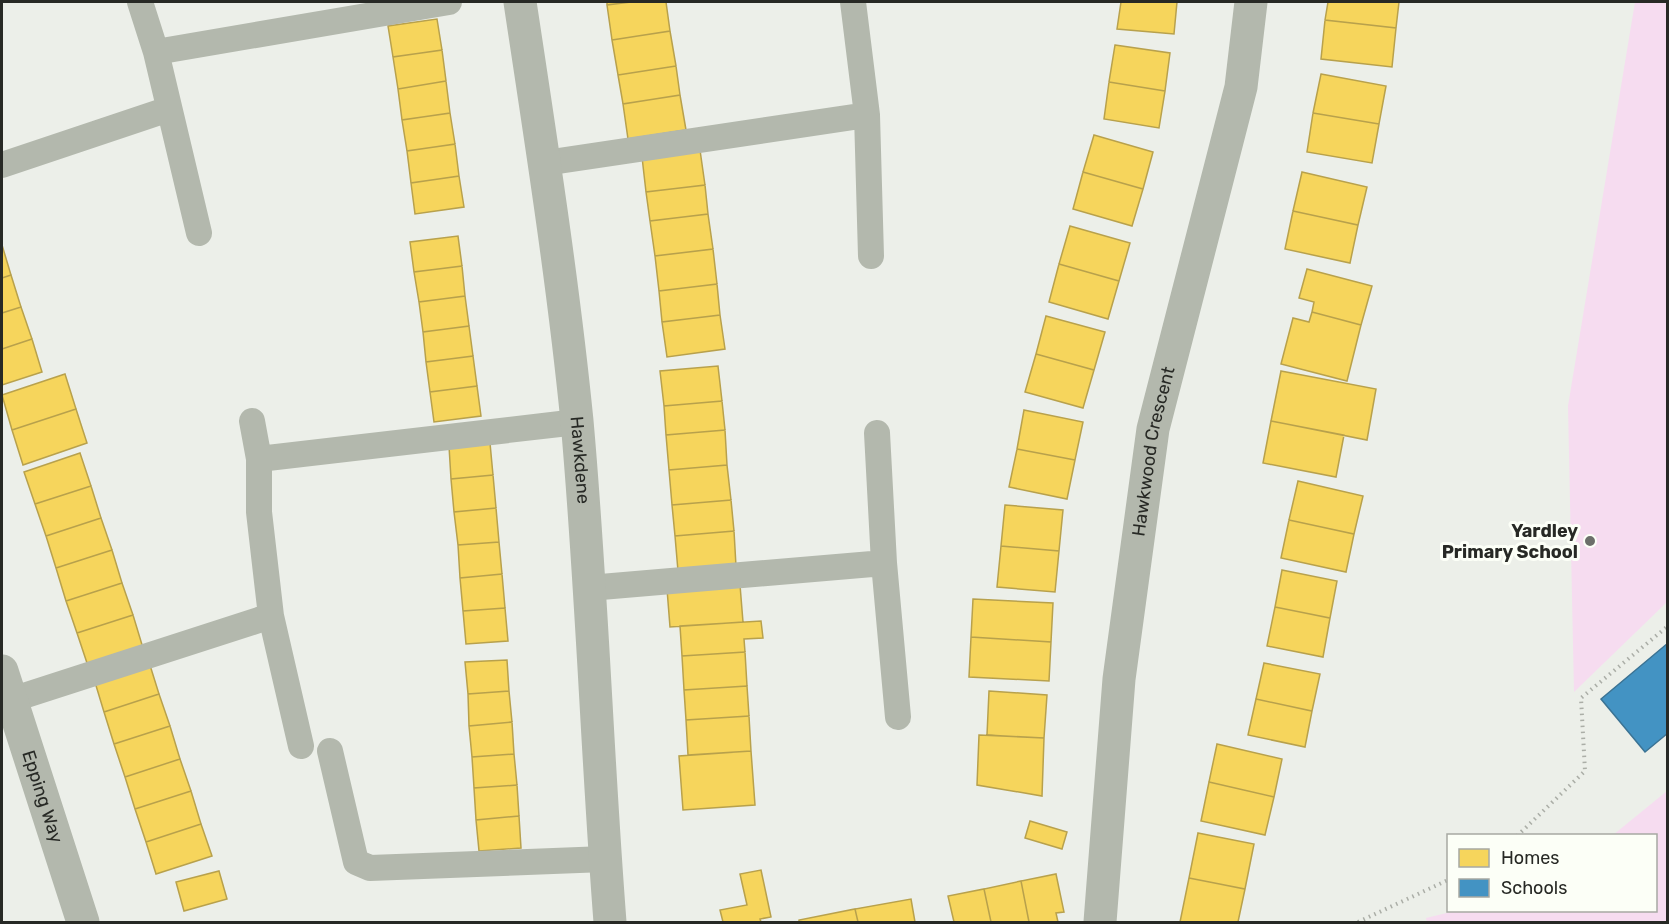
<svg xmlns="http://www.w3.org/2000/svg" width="1669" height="924" viewBox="0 0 1669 924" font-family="Rubik,sans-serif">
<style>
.green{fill:#f6dcf0}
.homes{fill:#f6d55c;stroke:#b8a14c;stroke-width:1.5}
.schools{fill:#4393c3;stroke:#3b7394;stroke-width:1.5}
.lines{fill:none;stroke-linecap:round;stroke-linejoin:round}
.path{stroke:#abaea7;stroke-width:4;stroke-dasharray:1.5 4.5;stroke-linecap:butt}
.lane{stroke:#b3b8ad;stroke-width:26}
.street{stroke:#b3b8ad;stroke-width:33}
.poi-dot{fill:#6c6e6a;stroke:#fcfff7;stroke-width:2}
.labels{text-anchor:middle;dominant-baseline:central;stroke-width:6;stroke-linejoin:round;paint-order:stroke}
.street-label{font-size:18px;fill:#272925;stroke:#fcfff7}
.poi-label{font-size:18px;font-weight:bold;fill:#272925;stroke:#fcfff7;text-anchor:end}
</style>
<rect width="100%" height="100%" fill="#ecefe9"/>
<path class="green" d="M1635,2h32v600l-93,90 -6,-286z
M1667,791v131h-240l-1,-4 33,-8h197v-74l-43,-1z"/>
<path class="homes" d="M607,2h24l-24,3z
M631,2h35l4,29 -58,9 -5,-35z
M1121,2h56l-3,32 -57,-5z
M1328,2h71l-3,26 -71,-8z
M437,19l5,31 -49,7 -5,-31z
M1325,20l71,8 -4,39 -71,-8z
M670,31l6,35 -58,9 -6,-35z
M1115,45l55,8 -5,38 -56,-9z
M442,50l4,31 -48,8 -5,-32z
M676,66l4,29 -57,9 -5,-29z
M1321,74l65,12 -7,38 -66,-11z
M446,81l4,32 -48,7 -4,-31z
M1109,82l56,9 -6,37 -55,-9z
M680,95l6,35 -58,9 -5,-35z
M450,113l5,31 -48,7 -5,-31z
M1313,113l66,11 -7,39 -65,-11z
M1094,135l59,17 -10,37 -60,-17z
M455,144l4,32 -48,7 -4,-32z
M700,150l5,35 -59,7 -4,-35z
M1083,172l60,17 -11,37 -59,-17z
M1302,172l65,15 -9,38 -65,-14z
M459,176l5,31 -49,7 -4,-31z
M705,185l3,29 -58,7 -4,-29z
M1293,211l65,14 -8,38 -65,-14z
M708,214l5,35 -58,7 -5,-35z
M1070,226l60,17 -11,38 -60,-17z
M458,236l4,30 -48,6 -4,-30z
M2,245l9,30 -9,3z
M713,249l4,35 -58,7 -4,-35z
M1059,264l60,17 -11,38 -59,-17z
M462,266l3,30 -46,6 -5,-30z
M1307,269l65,17 -11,39 -49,-13 2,-10 -15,-4z
M11,275l10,32 -19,6v-35z
M717,284l3,31 -58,7 -3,-31z
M465,296l4,30 -46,6 -4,-30z
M21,307l11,32 -30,10v-36z
M1312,312l49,13 -14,56 -66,-17 12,-46 16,4z
M720,315l5,34 -58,8 -5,-35z
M1046,316l59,16 -11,38 -58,-16z
M469,326l4,30 -47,6 -3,-30z
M32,339l10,33 -40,13v-36z
M1036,354l58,16 -11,38 -58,-16z
M473,356l4,30 -47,6 -4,-30z
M718,366l4,35 -58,5 -4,-35z
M1281,371l95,18 -9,51 -96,-19z
M65,374l11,35 -64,21 -10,-35z
M477,386l4,30 -47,6 -4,-30z
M722,401l3,29 -59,5 -2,-29z
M76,409l11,34 -64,22 -11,-35z
M1024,410l59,12 -8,38 -58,-11z
M1271,421l73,14 -8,42 -73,-14z
M725,430l2,35 -58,5 -3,-35z
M490,443l3,32 -42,4 -2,-33z
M1017,449l58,11 -8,39 -58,-12z
M80,453l11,33 -56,18 -11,-32z
M727,465l4,35 -59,5 -3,-35z
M493,475l3,33 -42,4 -3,-33z
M1298,481l65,15 -9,38 -65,-14z
M91,486l10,32 -55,18 -11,-32z
M731,500l3,31 -59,5 -3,-31z
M1005,505l58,5 -4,41 -58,-5z
M496,508l3,34 -41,3 -4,-33z
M101,518l11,32 -56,18 -10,-32z
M1289,520l65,14 -8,38 -65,-14z
M734,531l2,35 -58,5 -3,-35z
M499,542l3,32 -42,4 -2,-33z
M1001,546l58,5 -4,41 -58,-5z
M112,550l10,33 -56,18 -10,-33z
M1282,570l55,11 -7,37 -55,-11z
M502,574l3,34 -42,3 -3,-33z
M122,583l11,32 -56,18 -11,-32z
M740,585l3,37 -73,5 -3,-38z
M973,599l80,4 -2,39 -80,-5z
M1275,607l55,11 -7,39 -56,-11z
M505,608l3,33 -42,3 -3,-33z
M133,615l10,33 -55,18 -11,-33z
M761,621l2,17 -19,1 1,13 -63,4 -2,-30z
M971,637l80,5 -2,39 -80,-4z
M745,652l2,34 -63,4 -2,-34z
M507,660l2,31 -41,3 -3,-32z
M149,662l10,32 -55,18 -10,-33z
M1264,663l56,11 -8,37 -56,-12z
M747,686l2,30 -63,4 -2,-30z
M509,691l3,31 -43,4 -1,-32z
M989,691l58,4 -3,43 -57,-3z
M159,694l11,32 -56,18 -10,-32z
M1256,699l56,12 -7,36 -57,-12z
M749,716l2,35 -63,4 -2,-35z
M512,722l2,32 -42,3 -3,-31z
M170,726l10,33 -55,18 -11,-33z
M979,735l65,3 -2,58 -65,-11z
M1217,744l65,15 -8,38 -65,-15z
M751,751l4,54 -72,5 -4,-54z
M514,754l3,31 -43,3 -2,-31z
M180,759l11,32 -56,18 -10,-32z
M1209,782l65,15 -9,38 -64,-14z
M517,785l2,31 -43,4 -2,-32z
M191,791l10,33 -55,18 -11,-33z
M519,816l2,32 -42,3 -3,-31z
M1030,821l37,11 -5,17 -37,-11z
M201,824l11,32 -56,18 -10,-32z
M1198,833l56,11 -9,45 -56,-11z
M761,870l10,47 -11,2 1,3h-38l-3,-12 27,-5 -7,-31z
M219,871l8,28 -43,12 -8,-29z
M1056,874l8,38 -8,1 2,9h-29l-8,-41z
M1189,878l56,11 -7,33h-58z
M1021,881l8,41h-38l-7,-33z
M984,889l7,33h-37l-6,-26z
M911,899l4,23h-57l-3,-13z
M855,909l3,13h-59v-2z"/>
<path class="schools" d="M1668,643v90l-23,19 -44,-53z"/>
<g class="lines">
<path class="path" d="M1517,836l68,-65 -4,-73 87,-72
M1358,922l90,-42"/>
<path class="lane" d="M140,2l16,50 43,181
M853,2l14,113 4,141
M156,52l293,-50
M545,163l322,-48
M2,165l167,-56
M252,421l7,38v53l12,104 30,130
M877,433l7,130 14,154
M259,459l318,-37
M589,588l295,-25
M11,700l260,-84
M330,751l26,111 14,6 235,-9"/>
<g class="street">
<path id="s1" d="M520,2c21,139 43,279 57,419 15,167 20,335 33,501"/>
<path id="s2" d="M2,671l81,251"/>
<path id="s3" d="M1100,922l19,-243 34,-250 88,-342 10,-85"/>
</g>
</g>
<circle class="poi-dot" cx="1590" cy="541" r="6"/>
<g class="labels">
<g class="street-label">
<text stroke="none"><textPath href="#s3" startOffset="474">Hawkwood Crescent</textPath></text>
<text stroke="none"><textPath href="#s1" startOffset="462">Hawkdene</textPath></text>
<text stroke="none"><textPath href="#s2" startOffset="132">Epping Way</textPath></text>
</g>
<g class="poi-label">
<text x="1578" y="531">Yardley<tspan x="1578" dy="21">Primary School</tspan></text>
</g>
</g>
<rect width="1669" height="924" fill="none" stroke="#272925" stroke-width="6"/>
<rect x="1447" y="834" width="210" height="78" fill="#fcfff7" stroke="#a7a9a3" stroke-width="1.5"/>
<rect x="1459" y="849" width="30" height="18" fill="#f6d55c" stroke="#a7a9a3" stroke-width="1.5"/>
<text x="1501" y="864" font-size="18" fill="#272925">Homes</text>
<rect x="1459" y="879" width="30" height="18" fill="#4393c3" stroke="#a7a9a3" stroke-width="1.5"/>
<text x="1501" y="894" font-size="18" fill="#272925">Schools</text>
</svg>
